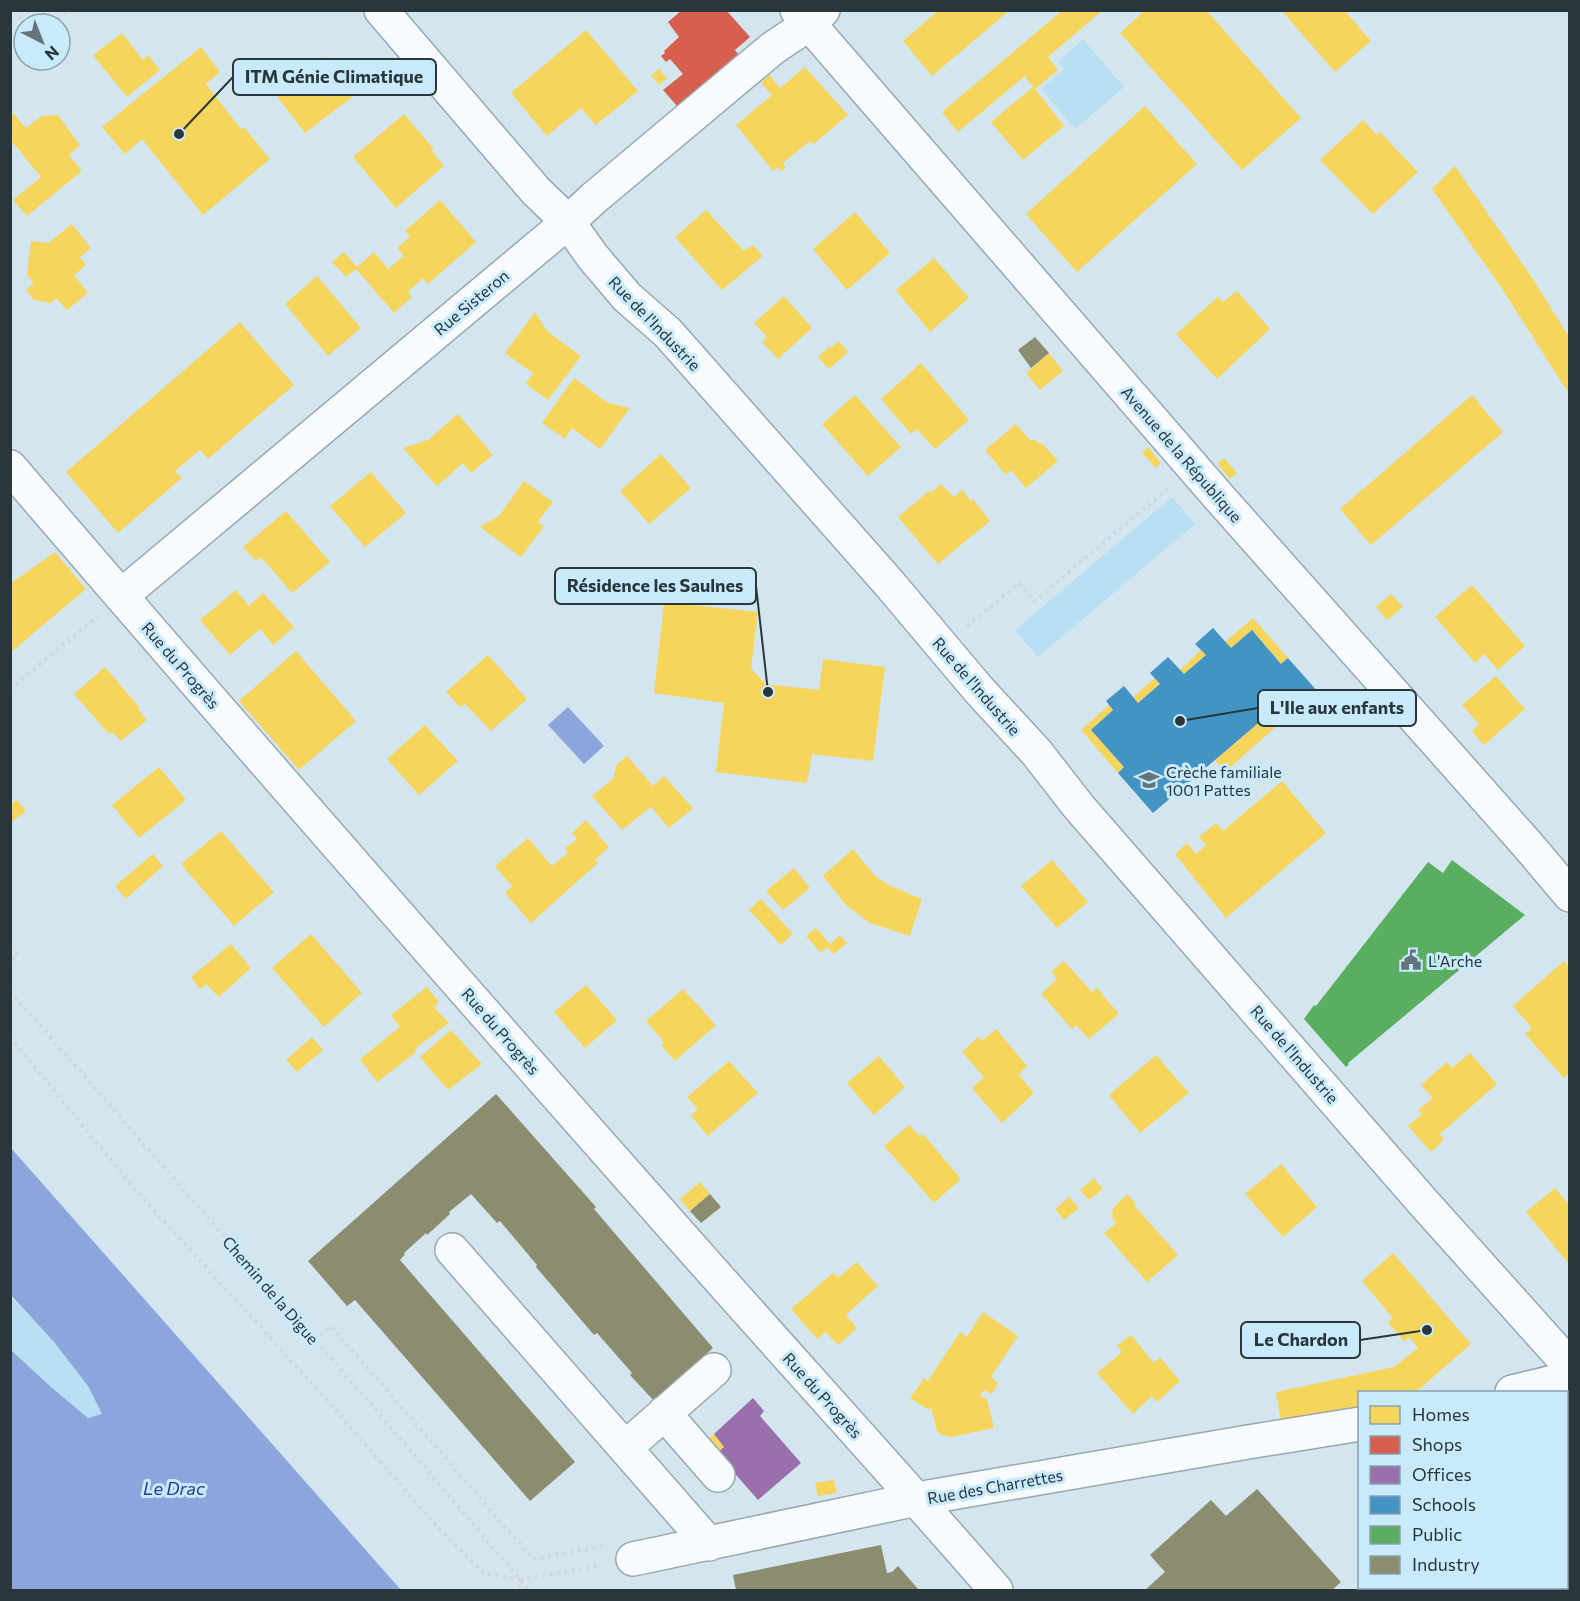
<svg xmlns="http://www.w3.org/2000/svg" width="1580" height="1601" viewBox="0 0 1580 1601" font-family="Commissioner,sans-serif">
<style>
.green{fill:#b8e0f2}
.water{fill:#8ca6dd}
.homes{fill:#f6d55c}
.shops{fill:#d6604d}
.offices{fill:#9970ab}
.schools{fill:#4393c3}
.public{fill:#5aae61}
.industry{fill:#8c8c6e}
.lines{fill:none;stroke-linecap:round;stroke-linejoin:round}
.minor-casing{stroke:#99a7ae;stroke-width:36}
.major-casing{stroke:#b9c3c7;stroke-width:36}
.path{stroke:#d2d8da;stroke-width:4;stroke-dasharray:3 4.5;stroke-linecap:butt}
.minor{stroke:#f8fbfd;stroke-width:33}
.major{stroke:#dce7e9;stroke-width:33}
.tram{stroke:#cdd2d5;stroke-width:1.5}
.labels{text-anchor:middle;dominant-baseline:central;stroke-width:6;stroke-linejoin:round;paint-order:stroke}
.street-label{font-size:16px;fill:#29373c;stroke:#c8eafa}
.poi-label{font-size:16px;fill:#29373c;stroke:#c8eafa;text-anchor:start}
.water-label{font-size:18px;font-style:italic;fill:#233e96;stroke:#c8eafa}
.leader{fill:none;stroke:#29373c;stroke-width:2}
.callout-dot{fill:#29373c;stroke:#c8eafa;stroke-width:2}
.callout{fill:#c8eafa;stroke:#29373c;stroke-width:2}
.callout-label{font-size:18px;text-anchor:middle;font-weight:bold;fill:#29373c}
</style>
<rect width="100%" height="100%" fill="#d3e6ef"/>
<path class="green" d="M1083,39l41,48 -49,42 -34,-40 23,-20 -6,-7z
M1172,497l23,27 -157,133 -23,-27z
M10,1295l44,47 34,44 14,29 -14,3 -37,-31 -40,-37z"/>
<path class="water" d="M568,707l36,39 -20,18 -36,-39z
M11,1148l390,442h-390v-240l40,37 37,31 14,-4 -14,-28 -34,-44 -43,-47z"/>
<path class="homes" d="M939,10h71l-78,66 -29,-35z
M1063,10h40l-55,47 10,13 -23,19 29,37 -41,34 -32,-38 42,-35 -8,-11 -67,56 -16,-20z
M1145,10h61l95,108 -59,52 -122,-137z
M1281,10h63l27,31 -36,31z
M586,30l52,61 -42,34 -15,-17 -34,28 -36,-43z
M122,33l21,27 5,-5 12,15 -33,27 -34,-42z
M201,47l19,25 -14,12 35,45 3,-2 26,32 -67,56 -61,-76 -17,15 -23,-27z
M325,57l30,38 -50,38 -29,-38z
M805,67l43,48 -34,29 -4,-3 -27,22 3,4 -5,4 -3,-4 -5,4 -37,-46 36,-30 -11,-12 8,-8 11,13z
M659,69l8,9 -8,7 -8,-10z
M1145,106l52,58 -120,108 -51,-58z
M10,114h4l12,14 16,-12 16,-1 22,30 -11,10 13,16 -55,45 -14,-16 28,-23 -31,-38z
M404,114l30,35 -2,2 12,15 -48,42 -43,-51z
M1363,120l14,15 3,-3 38,40 -45,42 -53,-54z
M1455,166l78,113 36,58v57l-68,-107 -69,-98z
M440,200l36,42 -48,42 -5,-6 -15,14 4,5 -18,16 -38,-44 -10,8 -14,-15 12,-10 13,15 17,-15 14,17 16,-13 -7,-8 13,-11 -5,-6z
M706,210l38,41 9,-6 10,11 -41,34 -47,-53z
M855,212l35,41 -43,37 -34,-41z
M72,224l19,24 -11,9 6,8 -12,10 14,18 -21,17 -11,-12 -5,5 -17,-3 -8,-10 8,-7 -7,-8 4,-34 17,2z
M934,258l35,40 -39,34 -34,-42z
M317,276l44,52 -33,28 -43,-52z
M1237,291l33,38 -53,50 -41,-45 42,-37 5,5z
M784,296l28,32 -34,31 -16,-17 5,-5 -13,-14z
M535,312l12,19 34,25 -33,44 -22,-16 7,-11 -28,-20z
M240,322l54,63 -86,74 -8,-9 -25,21 7,7 -64,55 -52,-61z
M839,341l9,11 -19,17 -11,-12 11,-10 1,1z
M1049,353l14,18 -23,19 -14,-17z
M921,363l48,57 -34,29 -18,-20 -6,5 -30,-35z
M574,378l34,25 22,5 -30,41 -28,-21 -7,11 -23,-16z
M855,395l46,52 -33,29 -46,-52z
M1472,395l31,37 -132,113 -31,-36z
M458,414l35,41 -22,18 -8,-10 -26,23 -34,-38 25,-8z
M1016,424l15,17 3,-2 6,5 2,-1 16,18 -32,27 -15,-18 -5,5 -21,-25z
M1148,447l13,16 -5,5 -14,-15z
M661,454l30,34 -42,36 -29,-33z
M1224,458l13,15 -7,6 -13,-16z
M371,472l35,41 -41,34 -35,-41z
M524,481l29,21 -15,20 6,4 -23,31 -41,-30 20,-12z
M941,484l13,13 8,-7 9,11 2,-2 17,22 -52,43 -40,-47 31,-26 2,2z
M286,511l44,51 -38,31 -31,-36 -5,4 -13,-14z
M55,552l31,37 -76,64v-69z
M1472,585l53,61 -27,24 -14,-16 -9,9 -40,-46z
M236,590l13,16 14,-13 31,34 -21,18 -13,-16 -30,26 -30,-35z
M1391,594l12,13 -16,13 -11,-13z
M664,602l94,10 -7,56 14,16 54,6 4,-31 62,8 -12,94 -61,-7 -5,29 -91,-11 8,-69 -70,-10z
M1253,618l35,40 -7,6 -29,-34 -21,18 -6,-6z
M1201,650l5,5 -22,19 -4,-4z
M296,651l60,70 -57,49 -60,-69z
M488,655l39,44 -36,32 -26,-27 -5,3 -14,-15z
M105,667l35,41 -2,1 9,11 -26,21 -9,-9 -3,2 -35,-40z
M1496,676l29,33 -41,36 -12,-14 7,-7 -17,-19z
M1155,678l5,6 -22,19 -5,-6z
M1314,693l-89,79 -10,-12 55,-47h6z
M1109,705l4,5 -22,20 33,37 -6,6 -37,-43z
M425,725l33,36 -39,34 -32,-36z
M627,756l26,30 11,-10 29,32 -24,20 -18,-21 -29,23 -30,-34 21,-17 4,-15z
M159,767l27,33 -47,38 -27,-33z
M1282,781l44,52 -100,85 -51,-64 12,-11 9,11 10,-9 -7,-8 17,-14 7,8z
M17,800l9,11 -14,11 -2,-2v-15z
M586,820l23,27 -14,13 3,3 -67,60 -26,-30 7,-7 -17,-20 33,-28 24,28 16,-13 -3,-5 12,-9 -5,-6z
M221,831l53,61 -40,34 -53,-62z
M853,849l23,28 15,9 31,13 -12,37 -40,-13 -24,-18 -23,-29z
M153,854l10,12 -37,33 -11,-13z
M1052,860l36,42 -31,26 -36,-42z
M794,868l16,20 -27,22 -17,-19z
M761,899l32,35 -12,11 -32,-35z
M816,928l14,16 10,-9 7,8 -13,11 -7,-7 -6,6 -15,-17z
M311,934l51,59 -38,34 -52,-59z
M231,944l20,24 -32,29 -13,-13 -6,5 -9,-12z
M1064,961l28,31 5,-4 22,26 -30,25 -13,-14 -4,4 -31,-35 16,-15 -6,-7z
M1564,961l5,6v107l-5,4 -39,-44 7,-6 -19,-22z
M586,985l31,35 -32,28 -31,-36z
M427,987l12,15 -5,5 15,16 -32,24 -2,6 -38,29 -17,-23 40,-32 -9,-12z
M683,989l33,36 -41,36 -14,-16 3,-3 -18,-21z
M996,1029l31,37 -8,9 15,18 -32,30 -30,-35 12,-11 -22,-25 16,-15 4,4z
M451,1030l31,34 -34,26 -28,-33z
M312,1037l11,13 -26,22 -11,-12z
M1470,1053l27,31 -57,50 4,6 -13,12 -23,-26 14,-12 -4,-4 15,-12 -12,-13 26,-23 5,6z
M1156,1055l33,38 -49,40 -31,-38z
M879,1056l26,31 -31,28 -27,-32z
M729,1061l29,32 -50,43 -17,-20 7,-7 -11,-12z
M909,1125l11,11 3,-2 38,45 -27,24 -50,-57z
M1281,1164l36,43 -34,30 -38,-43z
M1094,1178l9,11 -14,11 -9,-10z
M700,1182l10,12 -20,17 -10,-12z
M1555,1188l14,17v59l-43,-52z
M1127,1194l9,10 -2,1 44,50 -31,27 -43,-49 12,-10 -4,-6 1,-9z
M1069,1197l10,11 -15,12 -9,-11z
M1393,1253l78,91 -55,48h-57v14l-78,15 -5,-29 118,-25 24,-19 -9,-11 -5,4 -16,-18 5,-5 -31,-37z
M857,1262l21,24 -32,29 11,13 -19,17 -12,-13 -9,7 -26,-30 42,-36 5,5z
M983,1312l35,24 -27,41 7,6 -6,11 -8,-4 -4,6 7,3 7,29 -42,9 -11,-2 -4,-4 -6,-24 -2,3 -19,-12 14,-20 4,3 32,-49 7,5z
M1131,1335l23,28 6,-6 20,24 -23,21 -5,-6 -19,18 -36,-41 25,-21 -5,-6z
M714,1434l10,13 -7,6 -11,-12z
M834,1480l3,13 -19,3 -3,-13z"/>
<path class="shops" d="M682,10h44l24,27 -15,13 3,4 -61,52 -14,-16 20,-16 -13,-15 -4,3 -5,-6 4,-3 -1,-2 15,-14 -11,-15z"/>
<path class="offices" d="M753,1398l11,13 -4,5 41,47 -43,37 -41,-47 7,-6 -10,-13z"/>
<path class="schools" d="M1213,628l18,20 21,-18 29,34 7,-6 30,34 -42,21h-6l-117,100 -35,-40 6,-6 -33,-37 22,-20 -7,-9 18,-15 14,17 22,-19 -10,-11 18,-16 16,17 22,-19 -11,-11z"/>
<path class="public" d="M1452,860l73,55 -177,148 1,1 -3,3 -42,-48 10,-14 2,1 112,-144 15,11z"/>
<path class="industry" d="M1035,337l14,16 -18,15 -13,-18z
M496,1094l100,113 -2,2 119,139 -59,53 -24,-26 2,-2 -35,-40 -3,2 -58,-68 1,-2 -37,-44 -3,2 -26,-29 -22,18 1,2 -23,21 -1,-2 -22,20 1,1 -5,6 175,202 -45,39 -175,-201 -8,6 -39,-45z
M710,1194l11,13 -20,16 -11,-12z
M1257,1489l84,93 -9,8h-187l20,-18 -15,-17 61,-55 15,16z
M881,1545l6,28 5,-1 6,-6 21,24h-183l-3,-15z"/>
<g class="lines">
<g class="minor-casing">
<path id="minor" d="M381,10l155,181 32,31 25,35 34,40 41,36 220,249 91,108 58,63 42,54 343,394 148,165
M797,10l421,486 308,347 44,52
M10,467c212,247 426,492 642,736 114,130 231,257 344,387
M121,596l447,-374 26,-24 179,-150 36,-24 14,-14
M452,1250l257,294
M1512,1392l58,-14
M664,1413l54,62
M625,1448l89,-78
M633,1559l284,-60 331,-57 112,-18"/>
</g>
<g class="major-casing">
<path id="major" d="M1566,1501l4,-2
M1457,1590l3,-2"/>
</g>
<path class="path" d="M14,10l12,14
M52,24l16,-14
M967,626l52,-43 16,18 132,-112
M10,689l88,-73
M10,947l8,8 -8,6
M10,991l366,419 153,180
M10,1037l130,158 185,203 122,140 37,35 36,7 -1,10
M315,1340l16,-14 202,233 71,-13
M520,1580l81,-15"/>
<use href="#minor" class="minor"/>
<use href="#major" class="major"/>
<path class="tram" d="M1566,1540l4,-3
M1566,1563l4,-2
M1503,1590l4,-2
M1533,1590l3,-2"/>
</g>
<defs>
<g id="school-bare" transform="scale(1.62)"><path d="M0-5L7-2L0 1L-7-2ZM-4 1L0 2.5L4 1V4Q0 6-4 4Z" fill="#64747b" stroke="#c8eafa" stroke-width="2.5" paint-order="stroke"/></g>
<g id="civic-bare" transform="scale(1.62)"><path d="M-.6-6.5H3V-4.5H.6V-3L4-1V1h2V6H-6V1h2V-1L-.6-3ZM-1.2 2.5V6h2.4V2.5Z" fill="#64747b" stroke="#c8eafa" stroke-width="2.5" paint-order="stroke"/></g>
</defs>
<g fill-rule="evenodd">
<use href="#school-bare" x="1149" y="780"/>
<use href="#civic-bare" x="1411" y="960"/>
</g>
<g class="labels">
<g class="street-label">
<text transform="translate(471 302) rotate(-40)">Rue Sisteron</text>
<text transform="translate(655 323) rotate(46)">Rue de l'Industrie</text>
<text transform="translate(1182 454) rotate(49)">Avenue de la République</text>
<text transform="translate(181 665) rotate(49)">Rue du Progrès</text>
<text transform="translate(977 686) rotate(49)">Rue de l'Industrie</text>
<text transform="translate(501 1031) rotate(49)">Rue du Progrès</text>
<text transform="translate(1295 1054) rotate(49)">Rue de l'Industrie</text>
<text transform="translate(271 1290) rotate(49)">Chemin de la Digue</text>
<text transform="translate(823 1395) rotate(48)">Rue du Progrès</text>
<text transform="translate(995 1486) rotate(-10)">Rue des Charrettes</text>
</g>
<g class="poi-label">
<text x="1166" y="771">Crèche familiale<tspan x="1166" dy="18">1001 Pattes</tspan></text>
<text x="1428" y="960">L'Arche</text>
</g>
<g class="water-label">
<text x="174" y="1488">Le Drac</text>
</g>
</g>
<path class="leader" d="M179 134L233 77M768 692L756 586M1180 721L1258 708M1427 1330L1360 1340"/>
<g class="callout-dot">
<circle cx="179" cy="134" r="6"/>
<circle cx="768" cy="692" r="6"/>
<circle cx="1180" cy="721" r="6"/>
<circle cx="1427" cy="1330" r="6"/>
</g>
<g class="callout">
<rect x="233" y="59" width="203" height="36" rx="6"/>
<rect x="555" y="568" width="201" height="36" rx="6"/>
<rect x="1258" y="690" width="158" height="36" rx="6"/>
<rect x="1241" y="1322" width="119" height="36" rx="6"/>
</g>
<g class="callout-label">
<text x="334" y="83">ITM Génie Climatique</text>
<text x="655" y="592">Résidence les Saulnes</text>
<text x="1337" y="714">L'Ile aux enfants</text>
<text x="1301" y="1346">Le Chardon</text>
</g>
<rect width="1580" height="1601" fill="none" stroke="#29373c" stroke-width="24"/>
<rect x="1358" y="1391" width="210" height="198" fill="#c8eafa" stroke="#88a2ae" stroke-width="1.5"/>
<rect x="1370" y="1406" width="30" height="18" fill="#f6d55c" stroke="#88a2ae" stroke-width="1.5"/>
<text x="1412" y="1421" font-size="18" fill="#29373c">Homes</text>
<rect x="1370" y="1436" width="30" height="18" fill="#d6604d" stroke="#88a2ae" stroke-width="1.5"/>
<text x="1412" y="1451" font-size="18" fill="#29373c">Shops</text>
<rect x="1370" y="1466" width="30" height="18" fill="#9970ab" stroke="#88a2ae" stroke-width="1.5"/>
<text x="1412" y="1481" font-size="18" fill="#29373c">Offices</text>
<rect x="1370" y="1496" width="30" height="18" fill="#4393c3" stroke="#88a2ae" stroke-width="1.5"/>
<text x="1412" y="1511" font-size="18" fill="#29373c">Schools</text>
<rect x="1370" y="1526" width="30" height="18" fill="#5aae61" stroke="#88a2ae" stroke-width="1.5"/>
<text x="1412" y="1541" font-size="18" fill="#29373c">Public</text>
<rect x="1370" y="1556" width="30" height="18" fill="#8c8c6e" stroke="#88a2ae" stroke-width="1.5"/>
<text x="1412" y="1571" font-size="18" fill="#29373c">Industry</text>
<g transform="translate(42 42) rotate(138)"><circle r="28" fill="#c8eafa" stroke="#88a2ae" stroke-width="1.5"/>
<path d="M0-4.5L10 22L0 15L-10 22Z" fill="#64747b"/>
<text y="-9" font-size="16" font-weight="bold" text-anchor="middle" fill="#29373c">N</text>
</g>
</svg>
